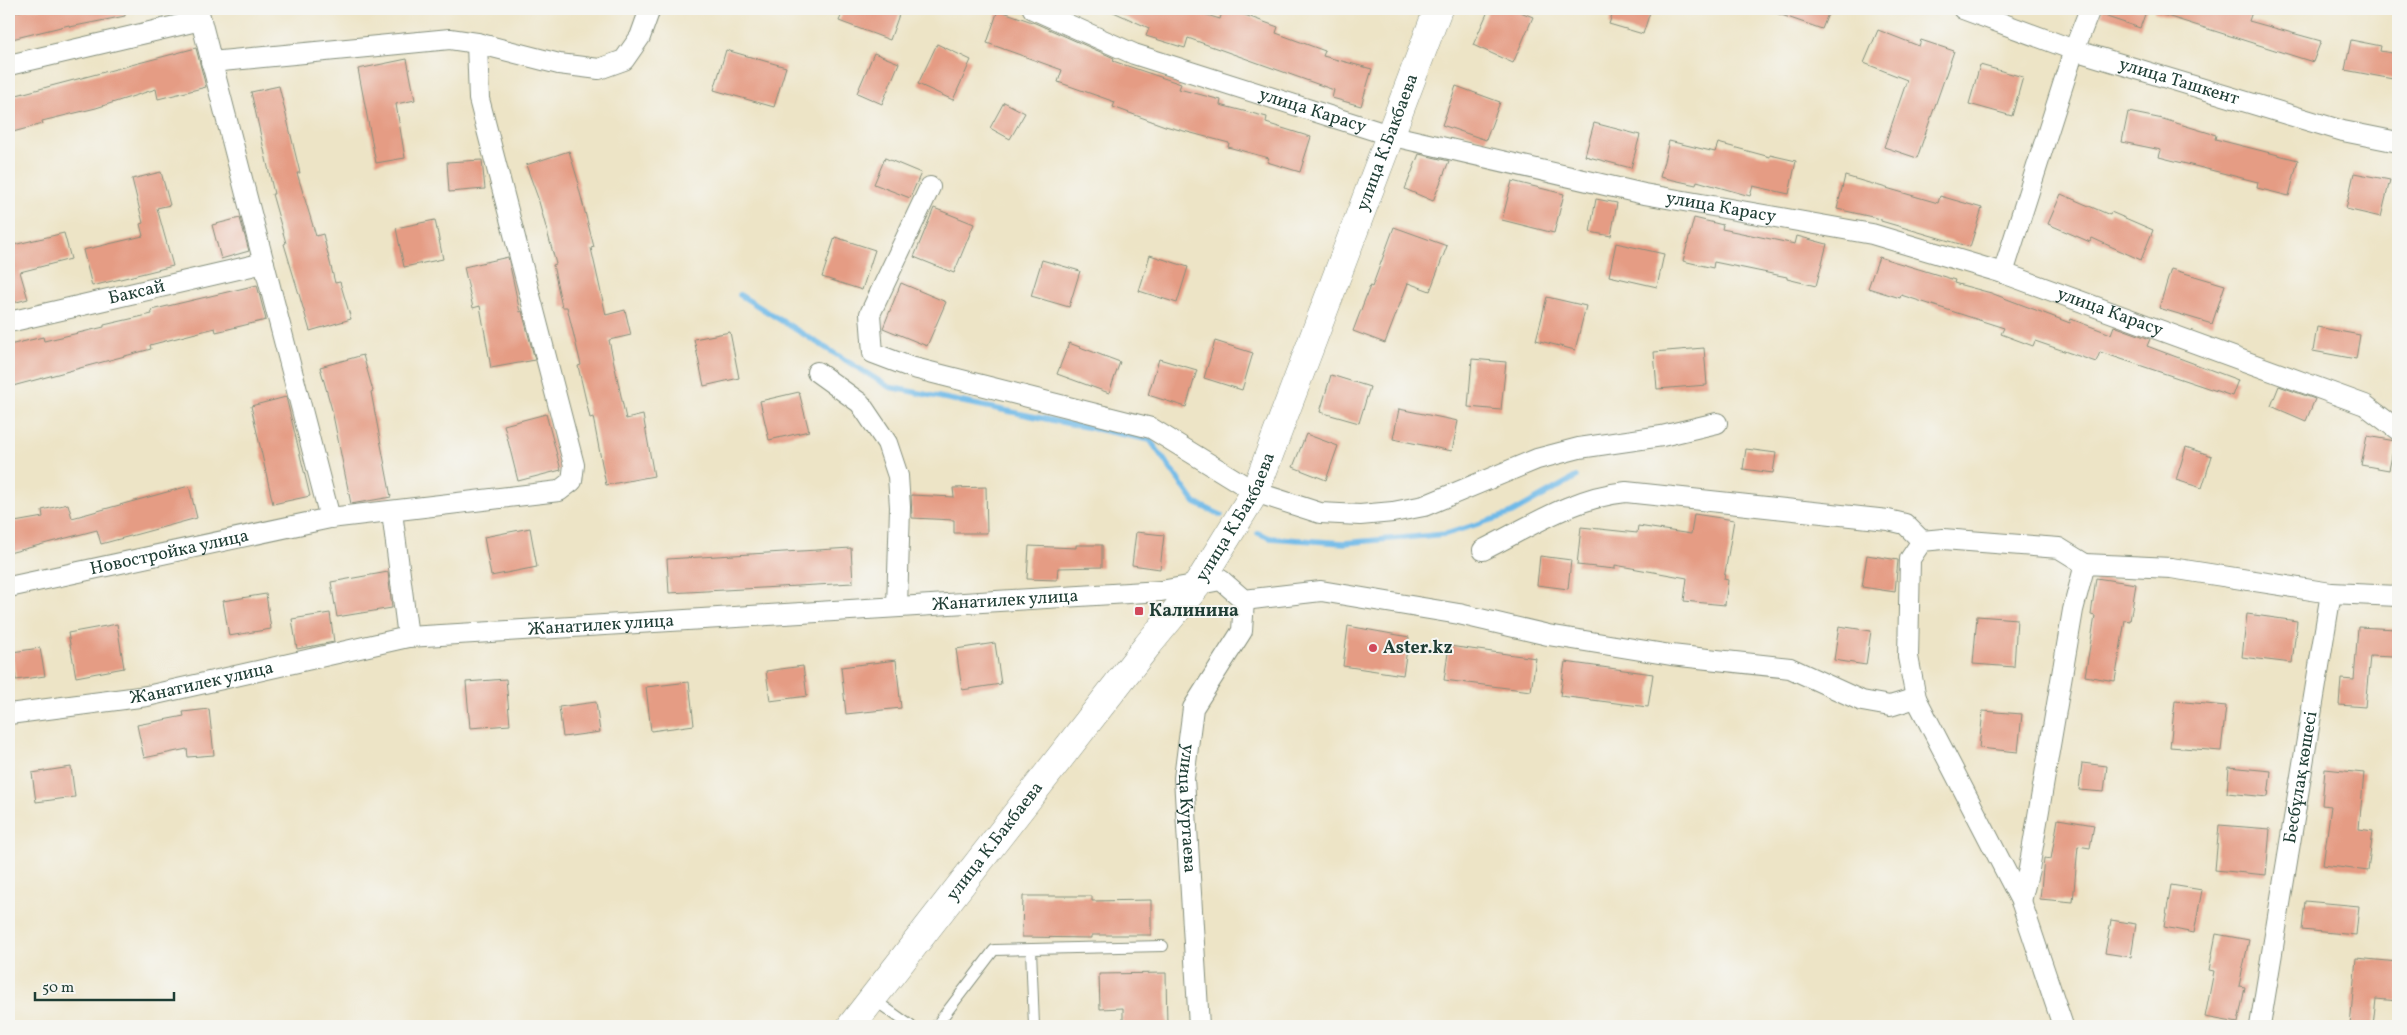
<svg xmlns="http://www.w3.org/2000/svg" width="2407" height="1035" viewBox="0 0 2407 1035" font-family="Vollkorn,serif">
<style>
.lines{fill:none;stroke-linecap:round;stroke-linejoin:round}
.stream{stroke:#6fbae8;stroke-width:5.5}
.building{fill:#e59c84}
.lane-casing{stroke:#86907d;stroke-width:12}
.street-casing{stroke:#86907d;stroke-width:22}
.secondary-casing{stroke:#86907d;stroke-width:29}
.lane{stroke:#fff;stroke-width:10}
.street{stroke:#fff;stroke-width:20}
.secondary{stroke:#fff;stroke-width:28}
.poi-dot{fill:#d1495b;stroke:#f6f6f2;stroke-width:2}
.labels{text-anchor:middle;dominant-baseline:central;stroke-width:4;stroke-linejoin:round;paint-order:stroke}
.street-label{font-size:18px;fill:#1f3d34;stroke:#f6f6f2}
.poi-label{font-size:18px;font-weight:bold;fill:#1f3d34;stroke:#f6f6f2;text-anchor:start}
</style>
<rect width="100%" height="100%" fill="#f6f6f2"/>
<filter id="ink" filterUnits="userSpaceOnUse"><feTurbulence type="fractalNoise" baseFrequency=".02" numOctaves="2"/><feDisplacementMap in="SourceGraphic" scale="10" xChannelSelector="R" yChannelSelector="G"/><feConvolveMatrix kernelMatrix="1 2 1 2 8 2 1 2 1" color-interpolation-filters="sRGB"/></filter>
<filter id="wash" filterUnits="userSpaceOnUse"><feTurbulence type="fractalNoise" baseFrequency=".0096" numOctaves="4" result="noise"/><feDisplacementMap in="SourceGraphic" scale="20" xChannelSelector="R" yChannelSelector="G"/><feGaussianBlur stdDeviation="1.12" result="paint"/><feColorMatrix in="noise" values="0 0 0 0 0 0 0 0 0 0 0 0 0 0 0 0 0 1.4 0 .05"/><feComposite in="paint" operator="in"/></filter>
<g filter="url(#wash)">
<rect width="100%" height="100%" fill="#ede4c6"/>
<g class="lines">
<path class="stream" d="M740,295l149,92 261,53 45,63 26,12
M1258,533l12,5 74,5 102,-9 64,-20 66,-37"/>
</g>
<g id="blocks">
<path class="building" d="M28,9h97v7l-55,11 -1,-2 -57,14 -3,-25z
M844,9h57l-11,31 -51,-19z
M1107,9h80l33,10 3,-10h5l50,18 -2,6 49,18 -2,5 49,13 -11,37 -29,-8 2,-8 -146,-52 -3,10 -39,-12 3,-8z
M1489,9h24l20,8 -20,46 -40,-18z
M1614,9h37l-8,25 -34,-10z
M1770,9h60l-8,20 -52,-18z
M2102,9h45l-7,19 -39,-13z
M2154,9h99l-4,12 72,20 -8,21 -159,-50z
M998,10l37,13 79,35 -1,3 68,23 -2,5 42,11 -1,5 47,12 -1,6 45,14 -11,35 -33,-10 2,-4 -41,-11 1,-4 -64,-17 -52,-19 2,-5 -57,-20 4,-12 -75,-27z
M1878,30l41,16 2,-6 33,11 -37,107 -33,-11 23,-67 -43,-17z
M2351,40l30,6 -1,5 18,3v26l-53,-10z
M937,44l34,16 -18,40 -35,-16z
M196,48l10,39 -48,12 -2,-10 -60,19 -54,13 1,3 -34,9v-36z
M726,50l60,17 -12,40 -60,-17z
M874,53l25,10 -17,41 -25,-11z
M407,59l8,41 -19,4 9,54 -29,5 -18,-94z
M1980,65l43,12 -11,39 -43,-12z
M279,86l21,87h-3l19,63 7,-2 12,49 5,-1 11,37 -41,12 -26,-87 2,-1 -14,-49h2l-23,-102z
M1456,86l44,16 -14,38 -44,-15z
M1004,102l21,11 -15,26 -20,-11z
M2128,112l35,7 53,16 -1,4 83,21 -9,36 -32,-8 1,-6 -99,-25 2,-7 -39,-8z
M1594,123l46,12 -9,33 -46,-12z
M1669,141l46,11 3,-9 52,14v-2l26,6 -7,33 -36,-8 -3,10 -53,-15 -1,4 -36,-8z
M569,151l10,33 -1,1 16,62 -3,1 15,67 19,-5 6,25 -22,5 17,79 17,-4 11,61 -48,9 -13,-68 -3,1 -12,-52 3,-1 -14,-58h-5l-9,-42 3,-1 -18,-66 -12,-33z
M1419,154l30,7 -16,40 -28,-12z
M885,158l36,15 -11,25 -36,-14z
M482,160l3,29 -36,3 -2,-30z
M161,172l9,33 -13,3 16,58 -81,20 -9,-36 60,-14 -3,-12 3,-1 -11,-44z
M2354,173l36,7 -9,37 -35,-8z
M1845,176l93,27 2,-7 42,12 -12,39 -89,-26v-2l-44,-10z
M1512,181l52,13 -10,39 -52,-13z
M2061,194l49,21 1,-3 42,18 -12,30 -49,-22 -2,4 -42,-18z
M1596,199l21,4 -6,33 -21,-4z
M934,208l40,16 -20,49 -40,-16z
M240,218l9,33 -28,8 -9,-34z
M1694,218l29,7 -1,4 73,15 2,-8 30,8 -11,42 -29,-7v-2l-73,-15 -1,6 -30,-7z
M435,220l8,39 -39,8 -8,-39z
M1394,227l53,19 -17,45 -22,-8 -23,60 -32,-12 17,-45 2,1z
M64,233l7,26 -51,13 8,27 -19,5v-58z
M835,237l40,13 -13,40 -40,-13z
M1616,243l48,11 -7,33 -48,-11z
M1150,255l38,12 -11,36 -38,-12z
M508,257l12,55 2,-1 13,49 -44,8 -11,-62 -7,2 -9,-41z
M1879,257l76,23 -1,3 37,10 79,30 1,-4 40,15 3,-8 36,13 -3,7 91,34 -6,16 -132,-44 -4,10 -61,-21 -2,5 -32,-12 3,-6 -103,-33 -1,3 -32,-10z
M1042,260l38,11 -11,36 -38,-11z
M2171,269l54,16 -13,39 -53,-16z
M901,283l45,19 -19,44 -44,-18z
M257,285l9,35 -50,12 -1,-4 -65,17 1,4 -142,38v-42l34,-8 1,4 60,-14v-2l48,-11 -1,-4z
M1547,297l39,9 -11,44 -39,-10z
M2317,327l43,8 -4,24 -43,-8z
M730,332l9,46 -35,8 -10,-47z
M1215,341l38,12 -11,37 -38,-12z
M1069,343l51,19 -11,31 -52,-19z
M1704,348l3,37 -50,4 -3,-37z
M363,355l10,36 -2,1 20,105 -40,7 -19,-94 -12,-43z
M1159,359l38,11 -11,37 -38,-12z
M1472,359l34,3 -5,48 -33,-3z
M1331,375l39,12 -11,36 -39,-11z
M2279,386l36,13 -9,22 -35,-15z
M799,392l10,39 -40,9 -9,-39z
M286,397l24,99 -37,8 -22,-98z
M1399,409l59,12 -6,30 -59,-12z
M546,414l15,56 -43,11 -14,-56z
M1306,434l32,12 -12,34 -33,-13z
M2367,436l28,5 -6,29 -28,-5z
M2186,447l26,9 -10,32 -26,-8z
M1746,449l30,4 -3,20 -30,-4z
M189,486l8,32 -96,26 -4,-14 -88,23v-30l34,-6 -1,-7 26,-6 4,14z
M986,487l1,46h-33v-13l-42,-2 -1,-23 43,2 -1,-9z
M1694,514l40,6 -10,59 4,1 -3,25 -41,-4 3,-23 -72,-13v4l-38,-4 4,-38 56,6 1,-7 53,8z
M530,528l7,39 -46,9 -7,-39z
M1136,532l28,3 -4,34 -28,-4z
M1076,545h26v22l-44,1 -1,12 -30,-1 2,-33 47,2z
M851,548l2,35 -184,10 -2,-34z
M1867,555l31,5 -3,32 -33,-5z
M1540,556l31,4 -3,29 -31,-4z
M388,572l4,36 -55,9 -6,-35z
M2096,578l40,6 -6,37 -5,-1 -10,61 -30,-5 10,-60 -4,-1z
M266,594l5,35 -42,7 -6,-35z
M330,613l4,29 -37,7 -5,-30z
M2247,614l50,7 -5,42 -50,-6z
M1977,616l40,3 -3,48 -41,-3z
M117,624l7,44 -48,9 -8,-44z
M1348,626l61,11 -6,38 -60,-9z
M1839,626l32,5 -5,34 -32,-5z
M2358,627l38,2 -2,28 -24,-1 -5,51 -26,-2 2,-26 13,1z
M995,643l6,41 -39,6 -6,-41z
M1449,646l87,12 -5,33 -87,-11z
M40,648l5,28 -29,4 -4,-28z
M896,660l5,48 -55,6 -5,-47z
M1565,662l88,12 -5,33 -88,-11z
M803,666l4,30 -37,5 -4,-30z
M506,679l4,46 -40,3 -4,-46z
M689,682l5,43 -43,6 -5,-44z
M2175,701l51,5 -5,45 -51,-4z
M596,702l4,30 -37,5 -4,-30z
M209,709l5,46 -26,2 -1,-8 -43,9 -7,-33 47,-9 -1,-4z
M1983,711l39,3 -4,38 -39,-4z
M2082,763l25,3 -3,26 -25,-2z
M71,767l4,30 -39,5 -4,-29z
M2229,767l42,4 -3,26 -41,-4z
M2325,769l39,4 -5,56 14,2 -5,40 -45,-6 8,-59 -9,-1z
M2058,819l36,6 -4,23 -12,-2 -5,56 -33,-3 4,-41 7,1z
M2219,825l51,4 -4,46 -51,-5z
M2171,885l31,5 -8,43 -30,-6z
M1023,896h69v5l59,-1v35h-59v3l-70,-1z
M2305,901l54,5 -3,29 -54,-5z
M2111,920l25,4 -5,33 -26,-4z
M2216,934l33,6 -10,46 6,1 -7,36 -33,-6 9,-46 -5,-1z
M2356,958l42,4v39l-22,-2 -3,27h-23z
M1166,973l1,53h-44v-18l-23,1 -1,-35z"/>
</g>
</g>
<g filter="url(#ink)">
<use href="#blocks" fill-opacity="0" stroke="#86907d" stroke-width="1"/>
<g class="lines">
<g class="lane-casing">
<path id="lane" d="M1031,949l3,77
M873,999l38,27
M936,1026l58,-76 169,-4"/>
</g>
<g class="street-casing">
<g id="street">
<path d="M198,9l132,509"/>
<path id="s1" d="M1033,9l101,45 255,81 255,59 228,40 131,39 362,132 33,25"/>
<path id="s2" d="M1963,9l111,41 269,81 55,11"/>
<path d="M211,62l239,-23 27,4 82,21 40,5 25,-9 16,-23 10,-28"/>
<path d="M9,65l192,-45"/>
<path d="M930,187l-60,127 3,39 37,14 241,61 104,64 65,21 40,2 33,-3 31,-6 113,-47 42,-11 83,-12 55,-13"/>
<path d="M2003,273l71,-223 16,-41"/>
<path id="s3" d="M9,322l255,-59"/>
<path d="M817,372l43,31 27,40 11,33 2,31 -3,100"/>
<path d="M392,512l16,125"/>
<path d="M1483,550c46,-23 91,-53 143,-58l262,28 17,4 17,17"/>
<path id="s4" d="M9,587l321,-69 229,-27 13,-10 2,-16 -95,-366 -2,-56"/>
<path d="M1244,600l77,-9 138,23 89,21 123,20 119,13 72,33 28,5 26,-8"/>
<path id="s5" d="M9,714l138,-18 261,-59 753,-46 60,-11 23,20 -2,31 -49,77 -9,70 15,248"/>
<path d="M2021,901l8,-32 44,-259 12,-46 86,4 160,25"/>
<path d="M2063,1026l-42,-125 -105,-203 -8,-41 2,-98 12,-18 21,-2 116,9 26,16"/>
<path id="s6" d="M2260,1026l71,-433 67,3"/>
</g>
</g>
<g class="secondary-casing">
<g id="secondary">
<path id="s7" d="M851,1026l296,-380 51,-62 57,-92 183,-483"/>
</g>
</g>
<use href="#lane" class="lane"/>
<use href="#street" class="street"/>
<use href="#secondary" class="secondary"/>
</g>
</g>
<g class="poi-dot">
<rect x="1134" y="606" width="10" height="10" rx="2.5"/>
<circle cx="1373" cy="648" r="5"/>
</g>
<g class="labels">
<g class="street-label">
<text stroke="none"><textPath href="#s2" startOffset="228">улица Ташкент</textPath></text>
<text stroke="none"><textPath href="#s1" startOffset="298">улица Карасу</textPath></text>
<text stroke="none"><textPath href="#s7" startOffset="1044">улица К.Бакбаева</textPath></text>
<text stroke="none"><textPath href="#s1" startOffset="718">улица Карасу</textPath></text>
<text stroke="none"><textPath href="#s3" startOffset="131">Баксай</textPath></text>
<text stroke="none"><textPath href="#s1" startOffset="1122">улица Карасу</textPath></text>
<text stroke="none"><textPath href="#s7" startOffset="639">улица К.Бакбаева</textPath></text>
<text stroke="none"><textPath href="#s4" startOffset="164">Новостройка улица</textPath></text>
<text stroke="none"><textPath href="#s5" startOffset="1005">Жанатилек улица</textPath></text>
<text stroke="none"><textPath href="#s5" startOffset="600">Жанатилек улица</textPath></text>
<text stroke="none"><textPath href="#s5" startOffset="195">Жанатилек улица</textPath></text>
<text stroke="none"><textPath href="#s6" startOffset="252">Бесбұлақ көшесі</textPath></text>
<text stroke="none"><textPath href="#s5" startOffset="1476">улица Куртаева</textPath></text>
<text stroke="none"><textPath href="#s7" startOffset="234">улица К.Бакбаева</textPath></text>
</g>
<g class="poi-label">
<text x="1149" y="611">Калинина</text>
<text x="1383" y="648">Aster.kz</text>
</g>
</g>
<rect width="2407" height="1035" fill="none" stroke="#f6f6f2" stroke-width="30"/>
<path d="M35 992v8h139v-8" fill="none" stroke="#1f3d34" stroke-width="2.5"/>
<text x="42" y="992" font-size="15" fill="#1f3d34" stroke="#f6f6f2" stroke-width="4" paint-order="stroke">50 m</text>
</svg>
